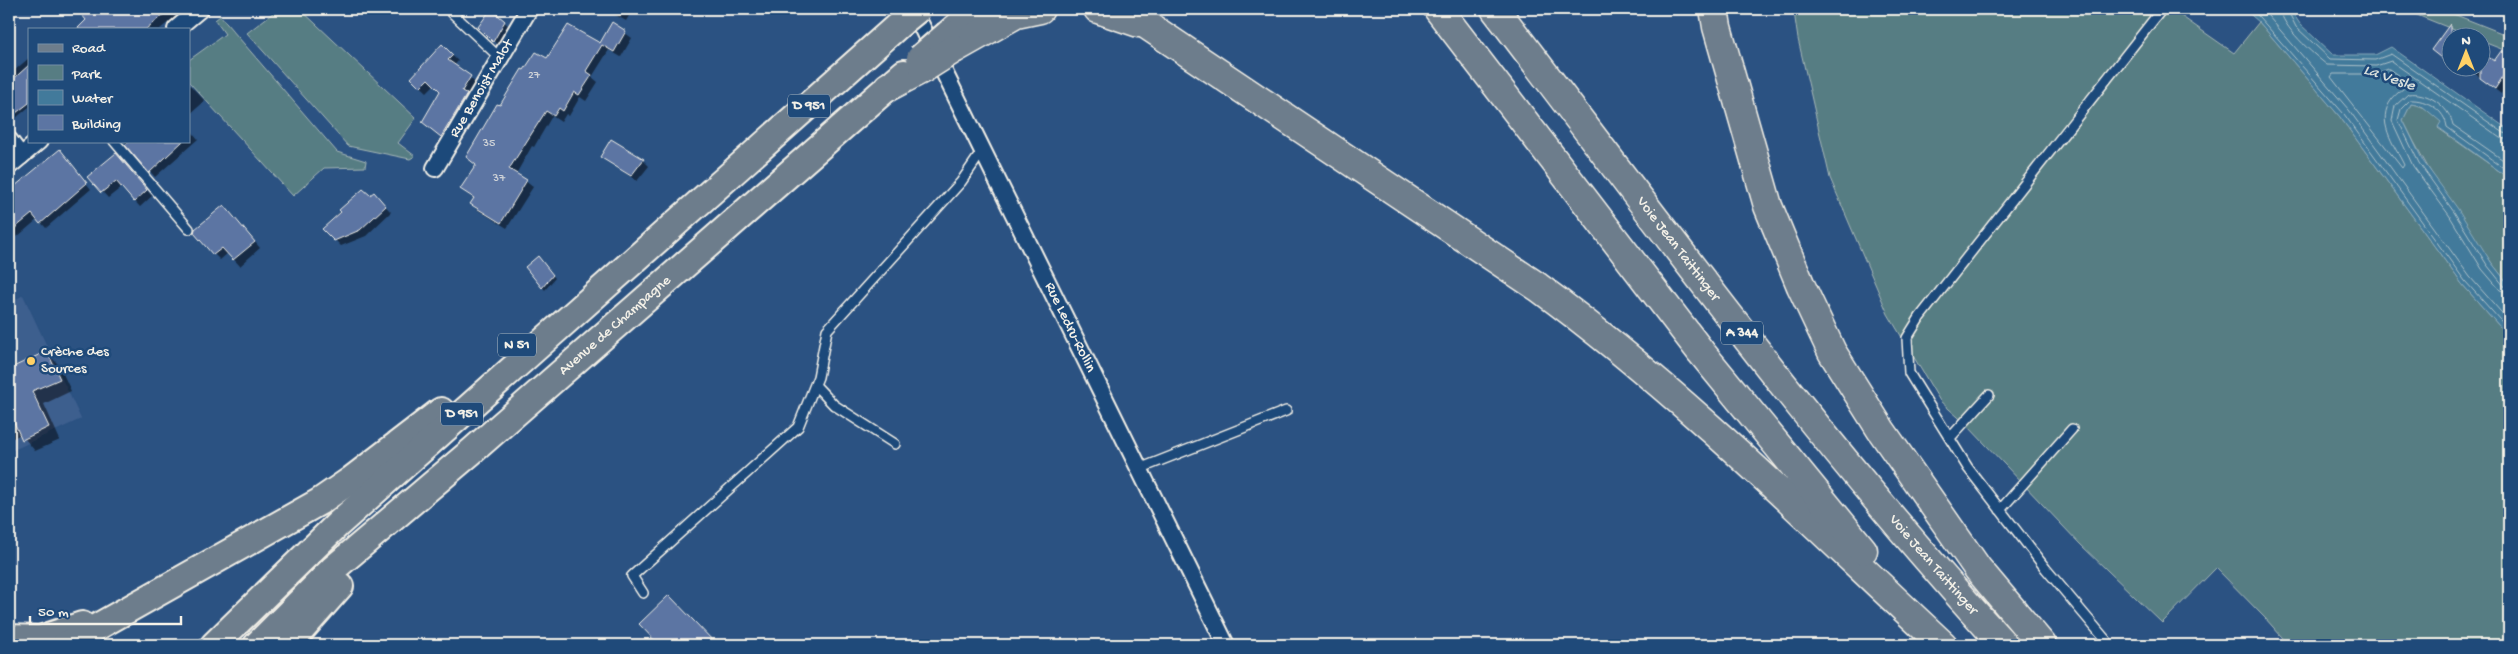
<svg xmlns="http://www.w3.org/2000/svg" width="2518" height="654" viewBox="0 0 2518 654" font-family="'Gochi Hand',sans-serif">
<style>
.built{fill:#3e5f8e}
.green{fill:#577d83;stroke:#a6b7b6}
.water{fill:#427a9b;stroke:#89aaba}
.shadow{fill:#0007}
.lines{fill:none;stroke-linecap:round;stroke-linejoin:round}
.shore{stroke:#adc1c9;stroke-width:1}
.building{fill:#5c75a3;stroke:#f4f1e8}
.lane-casing{stroke:#f4f1e8;stroke-width:12}
.street-casing{stroke:#f4f1e8;stroke-width:20}
.primary-casing{stroke:#f4f1e8;stroke-width:30}
.highway-casing{stroke:#f4f1e8;stroke-width:31}
.lane{stroke:#1f4a7a;stroke-width:9}
.street{stroke:#1f4a7a;stroke-width:16}
.primary{stroke:#6d7d8c;stroke-width:26}
.highway{stroke:#6d7d8c;stroke-width:28}
.primary-bridge-casing{stroke:#f4f1e8;stroke-width:30;stroke-linecap:butt}
.highway-bridge-casing{stroke:#f4f1e8;stroke-width:31;stroke-linecap:butt}
.primary-bridge{stroke:#6d7d8c;stroke-width:26}
.highway-bridge{stroke:#6d7d8c;stroke-width:28}
.poi-dot{fill:#ffd166;stroke:#1f4a7a;stroke-width:2}
.labels{text-anchor:middle;dominant-baseline:central;stroke-width:5;stroke-linejoin:round;paint-order:stroke}
.number-label{font-size:12px;fill:#ced2d7}
.shield{fill:#1f4a7a;stroke:#b4bfc7;stroke-width:1}
.shield-label{font-size:14px;font-weight:bold;fill:#f4f1e8}
.street-label{font-size:15px;fill:#f4f1e8;stroke:#1f4a7a}
.poi-label{font-size:15px;fill:#f4f1e8;stroke:#1f4a7a;text-anchor:start}
.water-label{font-size:16px;font-style:italic;fill:#d9dfdc;stroke:#1f4a7a}
</style>
<rect width="100%" height="100%" fill="#2b5282"/>
<filter id="ink" filterUnits="userSpaceOnUse"><feTurbulence type="fractalNoise" baseFrequency=".02" numOctaves="2"/><feDisplacementMap in="SourceGraphic" scale="10" xChannelSelector="R" yChannelSelector="G"/><feConvolveMatrix kernelMatrix="1 2 1 2 8 2 1 2 1" color-interpolation-filters="sRGB"/></filter>
<g filter="url(#ink)">
<path class="built" d="M23,295l58,124 -72,33v-148z"/>
<path class="green" d="M278,9h22l116,109 -18,25 17,13 -5,3 -62,-13 -101,-113z
M1796,9h375l63,44 25,-31 81,95 122,167 47,53v308h-220l-24,-27 -49,-50 -54,55 -82,-79 -113,-119 -27,-24 -52,-87 -58,-136 -32,-139 -4,-27z
M2402,9h39l68,27v16l-28,-11 -1,-3 -8,-1z
M220,16l117,136 29,9 -1,6 -41,1 -31,28 -104,-114v-22l36,-26 -10,-14z
M2411,104c14,2 22,8 31,18l-4,6 71,50v107c-41,-51 -78,-107 -106,-165z"/>
<path class="water" d="M2244,9h46l10,15 33,31h42l16,-8 118,83v48l-71,-51 3,-5 -19,-16 -11,-2 -8,16 20,41 35,48 33,53 18,23v52l-47,-53 -122,-167 -81,-95z"/>
<path class="shadow" d="M81,9h104l-25,20h-73l1,-9 -9,-10z
M492,9h10l-6,6 14,12 -11,19 -20,-19z
M605,9h28l-7,12z
M613,24l19,14 -11,19 -12,-7 -17,27 6,5 -12,19 -6,-4 -11,19 -3,-2 -5,8 -9,-6 -18,31 -2,-1 -16,28 17,13 -26,41 -29,-18 -6,-6 2,-5 -12,-10 15,-24 24,-58 23,-35 24,-12 53,-15z
M2445,34l5,5v25l-15,-11z
M442,46l16,15 -4,5 22,17 -8,13 4,5 -24,41 -25,-20 19,-31 -7,-7 -8,8 -15,-14z
M2503,51l6,3v27l-8,13 -33,-26h12l14,-6z
M29,58v49l-13,11 -7,-8v-35z
M189,84l16,17 -16,14z
M189,128l9,11 -43,38 -31,-36h65z
M59,151l32,38 -45,39 -8,-9 -21,18 -6,-6 -2,2v-41z
M602,157l41,3 6,6 -12,15z
M121,160l31,36 -12,11 -18,-20 -14,11 -19,-21z
M356,195l23,4 12,13 -25,24 -25,10 -17,-17z
M230,212l30,36 -20,18 -12,-13 -8,7 -6,-6z
M541,261l14,17 -10,12 -18,-23z
M9,351l7,16 31,-14 12,12 12,26 -27,13 16,36 -25,11 -14,-17 -12,6z
M669,597l46,48h-54l-20,-21z"/>
<g class="lines">
<path class="shore" d="M2252,9l92,105 121,167 44,49
M2262,9l87,101 121,167 39,44
M2280,9c2,18 33,45 47,56l49,1 15,-5 110,77 8,2
M2287,9l9,18 34,32 45,1 16,-6 113,79 5,1
M2389,69l20,14c-4,6 -12,9 -17,16 -17,22 2,45 12,66l-2,3 -71,-91 2,-3h43z
M2509,164l-56,-39c-4,-19 -26,-34 -45,-31l-13,12 -3,15 21,45 36,49 33,54 18,21 9,3
M2509,172l-62,-45c-2,-17 -21,-28 -37,-27l-9,9 -3,11 21,43 35,49 33,53 17,21 5,1"/>
</g>
<path class="building" d="M77,9h93l-24,20h-69l9,-9z
M491,9l14,12 -12,21 -15,-15z
M612,22l14,9 -12,21 -12,-7 -16,26 6,4 -13,20 -5,-3 -11,19 -4,-3 -5,8 -8,-5 -37,58 18,11 -26,43 -31,-19 4,-6 -14,-9 16,-24 -10,-8 31,-53 3,1 22,-36 2,1 12,-18 11,6 21,-33 32,18z
M2450,24v41l-19,-15z
M2509,40v27l-14,22 -15,-11v-27l14,10z
M442,44l11,11 -5,5 23,16 -9,15 5,3 -26,43 -19,-15 18,-31 -12,-12 -8,8 -9,-9z
M29,65v38l-13,10 -7,-9v-21z
M611,139l33,20 -13,17 -31,-19z
M130,141h53l-34,32 -24,-28z
M60,149l27,34 -47,41 -8,-10 -23,19v-42z
M116,153l31,37 -13,12 -18,-21 -15,12 -14,-16z
M363,189l7,6 4,-3 12,14 -26,24 -26,11 -12,-12 19,-17 -2,-2z
M224,205l31,37 -22,18 -11,-12 -9,7 -19,-22 1,-4z
M538,256l15,19 -11,13 -17,-21z
M47,351l13,28 -28,12 17,36 -27,13 -9,-20 -4,2v-53z
M669,595l48,50h-58l-20,-21z"/>
<g class="lines">
<g class="lane-casing">
<path id="lane" d="M448,9l52,49
M114,141l75,88
M815,385l19,20 61,39
M1950,438l39,-43
M1139,469l147,-58
M2000,510l72,-81
M643,593l-11,-17 166,-149 20,-50 9,-47 134,-148 22,-32
M2110,645l-64,-76 -78,-101 -59,-95 -2,-35 13,-21 242,-308"/>
</g>
<g class="street-casing">
<g id="street">
<path id="s1" d="M913,9l313,636"/>
<path d="M176,29l24,-20"/>
<path d="M9,140l12,16"/>
<path d="M9,166l30,-25"/>
<path id="s2" d="M435,168l94,-159"/>
</g>
</g>
<g class="primary-casing">
<g id="primary">
<path d="M948,34l29,-25"/>
<path d="M9,638l31,1 42,-14"/>
<path d="M65,645l254,-143 32,-22 90,-69"/>
<path d="M214,645l124,-121 564,-502"/>
<path id="s3" d="M257,645l76,-76 138,-117 433,-379"/>
<path d="M288,645l52,-59"/>
</g>
</g>
<g class="highway-casing">
<g id="highway">
<path d="M1098,9l41,14"/>
<path d="M1123,9l415,278c146,107 273,235 405,358"/>
<path d="M1438,9l263,343 162,198"/>
<path id="s4" d="M1495,9c165,215 325,436 509,636"/>
<path d="M1714,9l3,18 51,179 33,80 31,66 49,78 97,139 64,76"/>
<path d="M954,49l62,-35 24,-5"/>
<path d="M888,87l36,-19"/>
</g>
</g>
<use href="#lane" class="lane"/>
<use href="#street" class="street"/>
<use href="#primary" class="primary"/>
<use href="#highway" class="highway"/>
<g class="primary-bridge-casing">
<path id="primary-bridge" d="M902,22l16,-13
M920,58l28,-24"/>
</g>
<g class="highway-bridge-casing">
<path id="highway-bridge" d="M924,68l30,-19"/>
</g>
<use href="#primary-bridge" class="primary-bridge"/>
<use href="#highway-bridge" class="highway-bridge"/>
</g>
</g>
<circle class="poi-dot" cx="31" cy="361" r="5"/>
<g class="labels">
<g class="number-label">
<text x="534" y="76">27</text>
<text x="489" y="144">35</text>
<text x="499" y="179">37</text>
</g>
<g class="shield">
<rect x="788" y="94.5" width="42" height="23" rx="4"/>
<rect x="1721" y="321.5" width="42" height="23" rx="4"/>
<rect x="498" y="333.5" width="38" height="23" rx="4"/>
<rect x="441" y="402.5" width="42" height="23" rx="4"/>
</g>
<g class="shield-label">
<text x="809" y="106">D 951</text>
<text x="1742" y="333">A 344</text>
<text x="517" y="345">N 51</text>
<text x="462" y="414">D 951</text>
</g>
<g class="street-label">
<text stroke="none"><textPath href="#s2" startOffset="92">Rue Benoist Malot</textPath></text>
<text stroke="none"><textPath href="#s4" startOffset="302">Voie Jean Taittinger</textPath></text>
<text stroke="none"><textPath href="#s3" startOffset="480">Avenue de Champagne</textPath></text>
<text stroke="none"><textPath href="#s1" startOffset="355">Rue Ledru-Rollin</textPath></text>
<text stroke="none"><textPath href="#s4" startOffset="708">Voie Jean Taittinger</textPath></text>
</g>
<g class="poi-label">
<text x="41" y="352">Crèche des<tspan x="41" dy="17">Sources</tspan></text>
</g>
<g class="water-label">
<text transform="translate(2389 79) rotate(19)">La Vesle</text>
</g>
</g>
<rect width="2518" height="654" fill="none" stroke="#1f4a7a" stroke-width="30"/>
<rect x="15" y="15" width="2488" height="624" fill="none" stroke="#f4f1e8" stroke-width="2" filter="url(#ink)"/>
<rect x="28" y="28" width="162" height="115" fill="#1f4a7a" stroke="#748da6"/>
<rect x="38" y="44" width="25" height="8" fill="#6d7d8c" stroke="#748da6"/>
<text x="72" y="52" font-size="15" fill="#f4f1e8">Road</text>
<rect x="38" y="65" width="25" height="15" fill="#577d83" stroke="#748da6"/>
<text x="72" y="78" font-size="15" fill="#f4f1e8">Park</text>
<rect x="38" y="90" width="25" height="15" fill="#427a9b" stroke="#748da6"/>
<text x="72" y="102" font-size="15" fill="#f4f1e8">Water</text>
<rect x="38" y="115" width="25" height="15" fill="#5c75a3" stroke="#748da6"/>
<text x="72" y="128" font-size="15" fill="#f4f1e8">Building</text>
<g transform="translate(2466 52)"><circle r="24" fill="#1f4a7a" stroke="#748da6"/>
<path d="M0-4L9 19L0 12L-9 19Z" fill="#ffd166"/>
<text y="-8" font-size="14" font-weight="bold" text-anchor="middle" fill="#f4f1e8">N</text>
</g>
<path d="M30 616v8h151v-8" fill="none" stroke="#f4f1e8" stroke-width="2.5"/>
<text x="38" y="616" font-size="15" fill="#f4f1e8" stroke="#1f4a7a" stroke-width="4" paint-order="stroke">50 m</text>
</svg>
